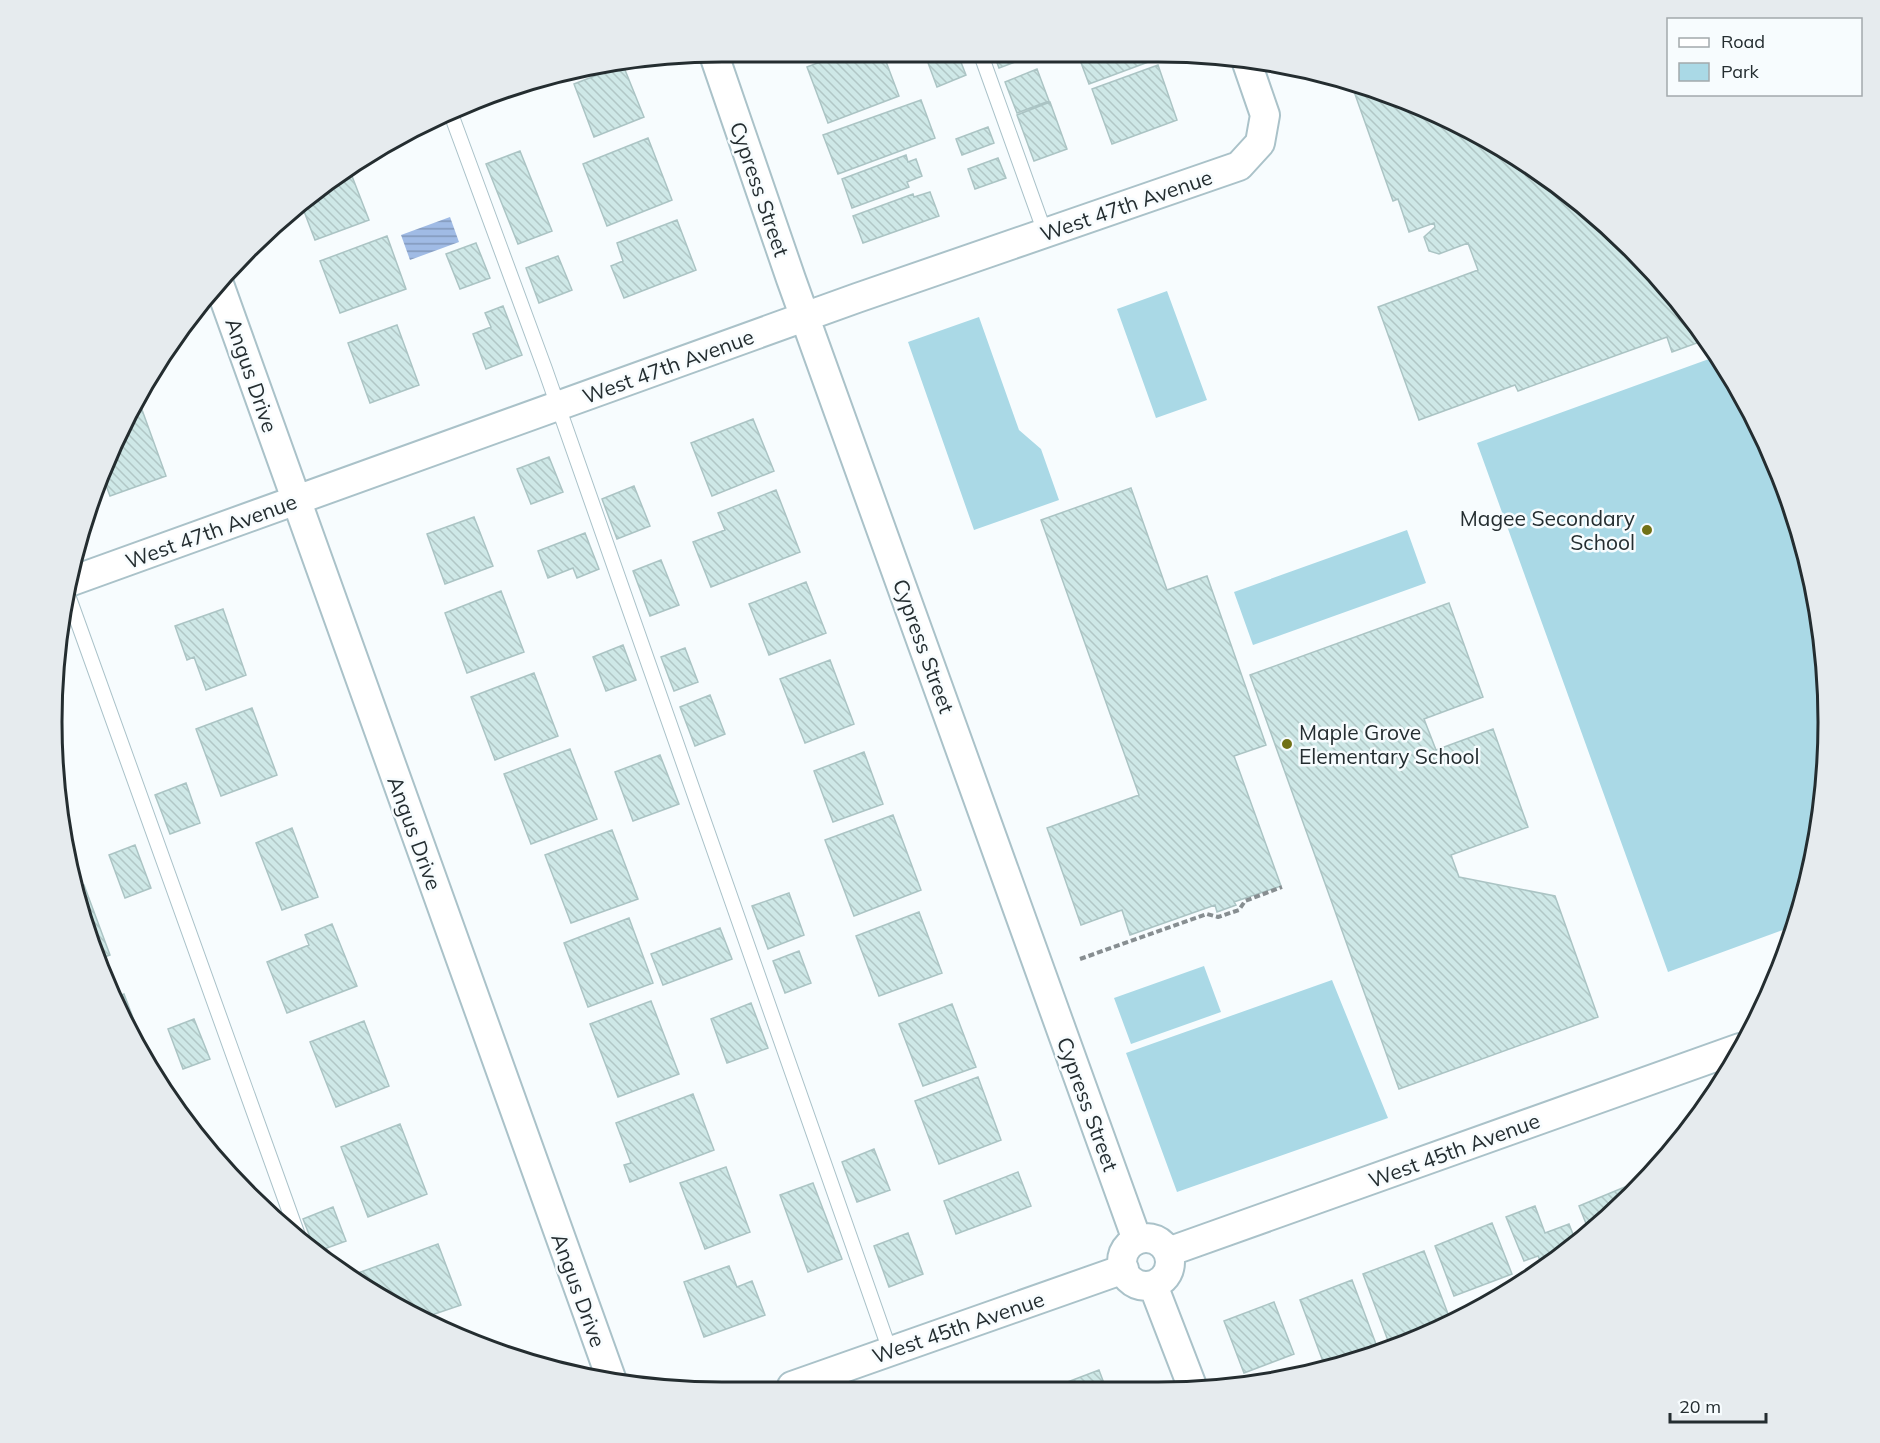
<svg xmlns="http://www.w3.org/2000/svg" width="1880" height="1443" viewBox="0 0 1880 1443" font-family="Mulish,sans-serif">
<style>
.green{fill:#aad9e6}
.water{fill:url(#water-rules)}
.building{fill:url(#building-back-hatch);stroke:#abc4c4;stroke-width:1.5}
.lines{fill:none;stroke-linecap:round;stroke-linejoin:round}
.lane-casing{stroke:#aac2c9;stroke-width:16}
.street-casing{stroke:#aac2c9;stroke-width:32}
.path{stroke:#878e91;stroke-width:4;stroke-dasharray:6 3;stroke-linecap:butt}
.lane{stroke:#fff;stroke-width:14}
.street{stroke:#fff;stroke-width:28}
.poi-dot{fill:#717116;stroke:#f7fcfe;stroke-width:2}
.labels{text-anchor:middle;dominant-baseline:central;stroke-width:5;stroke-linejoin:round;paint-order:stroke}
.street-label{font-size:21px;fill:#242d30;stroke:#f7fcfe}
.poi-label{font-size:21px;fill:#242d30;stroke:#f7fcfe;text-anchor:end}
.rim{fill:none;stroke:#242d30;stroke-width:3}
</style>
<defs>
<pattern id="water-rules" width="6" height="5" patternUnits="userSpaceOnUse" patternTransform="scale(1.5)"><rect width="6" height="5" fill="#a0bbe5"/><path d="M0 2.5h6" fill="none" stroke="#8298ba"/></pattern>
<pattern id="building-back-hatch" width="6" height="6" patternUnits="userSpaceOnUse" patternTransform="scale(1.5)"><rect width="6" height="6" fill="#cee8e7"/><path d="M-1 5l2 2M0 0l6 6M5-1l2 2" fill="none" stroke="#b1c7c6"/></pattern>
</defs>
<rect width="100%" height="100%" fill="#f7fcfe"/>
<path class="green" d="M1167,291l40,109 -51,18 -39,-109z
M979,317l40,113 22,19 18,51 -85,30 -66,-188z
M1720,355l58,110 38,126 13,131 -13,131 -22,73 -126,46 -191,-529z
M1407,530l19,53 -173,62 -19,-53z
M1204,966l17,46 -90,32 -17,-46z
M1332,980l56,138 -211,74 -51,-139z"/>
<path class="water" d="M450,217l9,25 -49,18 -9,-25z"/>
<path class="building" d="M849,51h33l17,45 -71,27 -21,-56z
M924,52h33l9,23 -29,12z
M993,52h40l1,3 -35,13z
M1077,52h71l3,9 -62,23z
M623,65l21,52 -50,20 -20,-53z
M1158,65l19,55 -65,24 -20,-55z
M1037,69l12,32 -32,12 -12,-31z
M1354,82l101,38 111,69 96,90 46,60 -36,13 -5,-15 -149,54 -3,-6 -96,35 -41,-113 100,-37 -10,-27 -29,11 -10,-3 -5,-14 11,-10 -1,-4 -25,9 -11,-33 -5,2 -42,-118z
M921,100l14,38 -97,36 -15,-39z
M1050,102l17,47 -33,12 -17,-46z
M988,127l6,16 -32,12 -6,-16z
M648,138l24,62 -65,26 -24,-62z
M520,151l32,80 -34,13 -32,-80z
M906,155l2,7 8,-3 6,17 -15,6 2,5 -57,21 -10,-29z
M998,158l8,20 -31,11 -7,-20z
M350,171l19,49 -54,20 -13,-34z
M930,192l9,24 -76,27 -10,-27 60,-22 1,3z
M677,220l19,50 -72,28 -13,-32 12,-5 -6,-18z
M387,236l19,53 -66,24 -20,-52z
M476,243l14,35 -30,11 -14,-35z
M558,256l14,34 -33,13 -13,-35z
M503,306l19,49 -36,14 -13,-35 18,-7 -6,-14z
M397,325l22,60 -49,18 -22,-60z
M141,407l25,69 -56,20 -7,-19 28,-66z
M753,419l21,52 -62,25 -21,-53z
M549,457l14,35 -32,12 -14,-35z
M634,486l16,40 -33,13 -15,-40z
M1131,488l36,102 40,-14 59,169 -32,11 47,130 -47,16 2,3 -19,7 -2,-7 -85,30 -8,-25 -41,15 -34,-97 92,-33 -98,-275z
M776,490l24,62 -89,35 -18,-45 32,-12 -7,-17z
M474,517l19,49 -48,18 -18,-50z
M585,533l14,36 -22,9 -4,-10 -25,10 -10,-27z
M661,560l18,45 -29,11 -17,-45z
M806,582l20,51 -57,22 -20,-51z
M501,591l23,61 -57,21 -22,-60z
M1449,603l34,94 -59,22 12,31 57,-21 35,98 -77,28 8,22 96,19 43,121 -199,72 -149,-414z
M223,609l23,66 -40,15 -12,-33 -7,3 -12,-34z
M623,645l13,35 -30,11 -13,-34z
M685,648l13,34 -24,9 -13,-34z
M830,660l24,64 -49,19 -25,-64z
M534,673l24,63 -63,24 -24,-63z
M710,695l15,39 -30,12 -15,-39z
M252,708l25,67 -56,21 -25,-67z
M570,749l27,70 -66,25 -27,-70z
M864,752l19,52 -50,18 -19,-51z
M660,755l19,49 -46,17 -18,-49z
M186,783l14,40 -30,11 -15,-39z
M893,815l28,75 -67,26 -29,-76z
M292,828l26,69 -36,13 -26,-67z
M612,830l26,69 -67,24 -26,-68z
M135,845l16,43 -26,10 -16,-43z
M84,885l26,70 -14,5 -22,-65 -1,-6z
M789,893l15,42 -36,14 -16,-43z
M919,912l23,61 -63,23 -23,-60z
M629,918l24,65 -65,24 -24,-64z
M332,924l25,62 -70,27 -20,-51 42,-17 -4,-10z
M720,928l12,31 -69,26 -12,-31z
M799,951l12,32 -26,10 -12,-32z
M124,994l27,71 -2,1 -36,-68z
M651,1001l28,73 -61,23 -28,-73z
M751,1003l17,45 -41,15 -16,-44z
M952,1004l24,63 -53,19 -24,-62z
M194,1019l16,40 -27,10 -15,-40z
M364,1021l25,65 -53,21 -26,-65z
M978,1077l23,63 -62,24 -24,-63z
M693,1094l21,56 -84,32 -6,-17 7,-2 -15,-40z
M400,1124l27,70 -59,23 -27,-70z
M874,1149l16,41 -33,12 -15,-40z
M726,1167l24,65 -45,17 -25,-66z
M1018,1172l13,34 -75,28 -12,-33z
M813,1183l29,76 -34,13 -28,-77z
M1632,1184l3,8 -3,4 -43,35 -10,-25z
M1535,1206l10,27 24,-9 7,18 -32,27 -6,-13 -14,5 -18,-44z
M333,1207l13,34 -30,11 -13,-33z
M1492,1223l20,51 -58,22 -19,-50z
M908,1233l15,41 -34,13 -15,-41z
M438,1244l23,61 -35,12 -63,-31 -5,-13z
M1424,1251l26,68 -60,27 -27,-72z
M729,1266l8,21 15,-6 13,34 -61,22 -20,-55z
M1352,1280l24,64 -52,20 -24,-64z
M1274,1302l20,52 -50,19 -20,-52z
M1099,1370l6,16h-48z"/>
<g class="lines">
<g class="lane-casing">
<path id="lane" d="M980,52l65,181
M451,114l94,255 345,982
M68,595l231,643"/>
</g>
<g class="street-casing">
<path id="street" d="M713,52l78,227 346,961
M219,284l393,1097
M69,582l788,-284 382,-132 21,-23 5,-28 -19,-55
M1122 1262a24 24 0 1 1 48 0a24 24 0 1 1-48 0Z
M1168,1252l572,-204
M1153,1285l39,101
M792,1386l332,-117"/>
</g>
<path class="path" d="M1080,959l127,-45 11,3 21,-7 6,-9 37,-14"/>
<use href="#lane" class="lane"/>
<use href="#street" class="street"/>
</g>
<g class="poi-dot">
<circle cx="1647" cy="530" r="6"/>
<circle cx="1287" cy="744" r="6"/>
</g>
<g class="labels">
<g class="street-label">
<text transform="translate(760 189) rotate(71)">Cypress Street</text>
<text transform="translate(1126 205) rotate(-19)">West 47th Avenue</text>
<text transform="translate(668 366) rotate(-20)">West 47th Avenue</text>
<text transform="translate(252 375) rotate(71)">Angus Drive</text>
<text transform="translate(211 531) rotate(-20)">West 47th Avenue</text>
<text transform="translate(924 646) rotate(70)">Cypress Street</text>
<text transform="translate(415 833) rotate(70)">Angus Drive</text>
<text transform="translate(1088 1104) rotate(70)">Cypress Street</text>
<text transform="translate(1454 1150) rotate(-20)">West 45th Avenue</text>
<text transform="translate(579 1290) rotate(70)">Angus Drive</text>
<text transform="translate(958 1327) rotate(-19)">West 45th Avenue</text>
</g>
<g class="poi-label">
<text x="1635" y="518">Magee Secondary<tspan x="1635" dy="24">School</tspan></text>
<text x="1299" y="732" text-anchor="start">Maple Grove<tspan x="1299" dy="24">Elementary School</tspan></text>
</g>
</g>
<path d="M0 0H1880V1443H0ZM722 62H1158A660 660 0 0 1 1818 722V722A660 660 0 0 1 1158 1382H722A660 660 0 0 1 62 722V722A660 660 0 0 1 722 62Z" fill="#e6ebee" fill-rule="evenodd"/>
<path class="rim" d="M722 62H1158A660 660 0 0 1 1818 722V722A660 660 0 0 1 1158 1382H722A660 660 0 0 1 62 722V722A660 660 0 0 1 722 62Z"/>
<rect x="1667" y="18" width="195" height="78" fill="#f7fcfe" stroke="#a3a9ac" stroke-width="1.5"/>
<rect x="1679" y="38" width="30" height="9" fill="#ffffff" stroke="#a3a9ac" stroke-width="1.5"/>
<text x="1721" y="48" font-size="18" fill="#242d30">Road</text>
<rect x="1679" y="63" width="30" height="18" fill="#aad9e6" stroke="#a3a9ac" stroke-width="1.5"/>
<text x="1721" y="78" font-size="18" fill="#242d30">Park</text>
<path d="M1670 1413v9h96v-9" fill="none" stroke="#242d30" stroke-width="3"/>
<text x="1679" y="1413" font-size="18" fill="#242d30" stroke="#f7fcfe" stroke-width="4.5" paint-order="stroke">20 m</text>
</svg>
